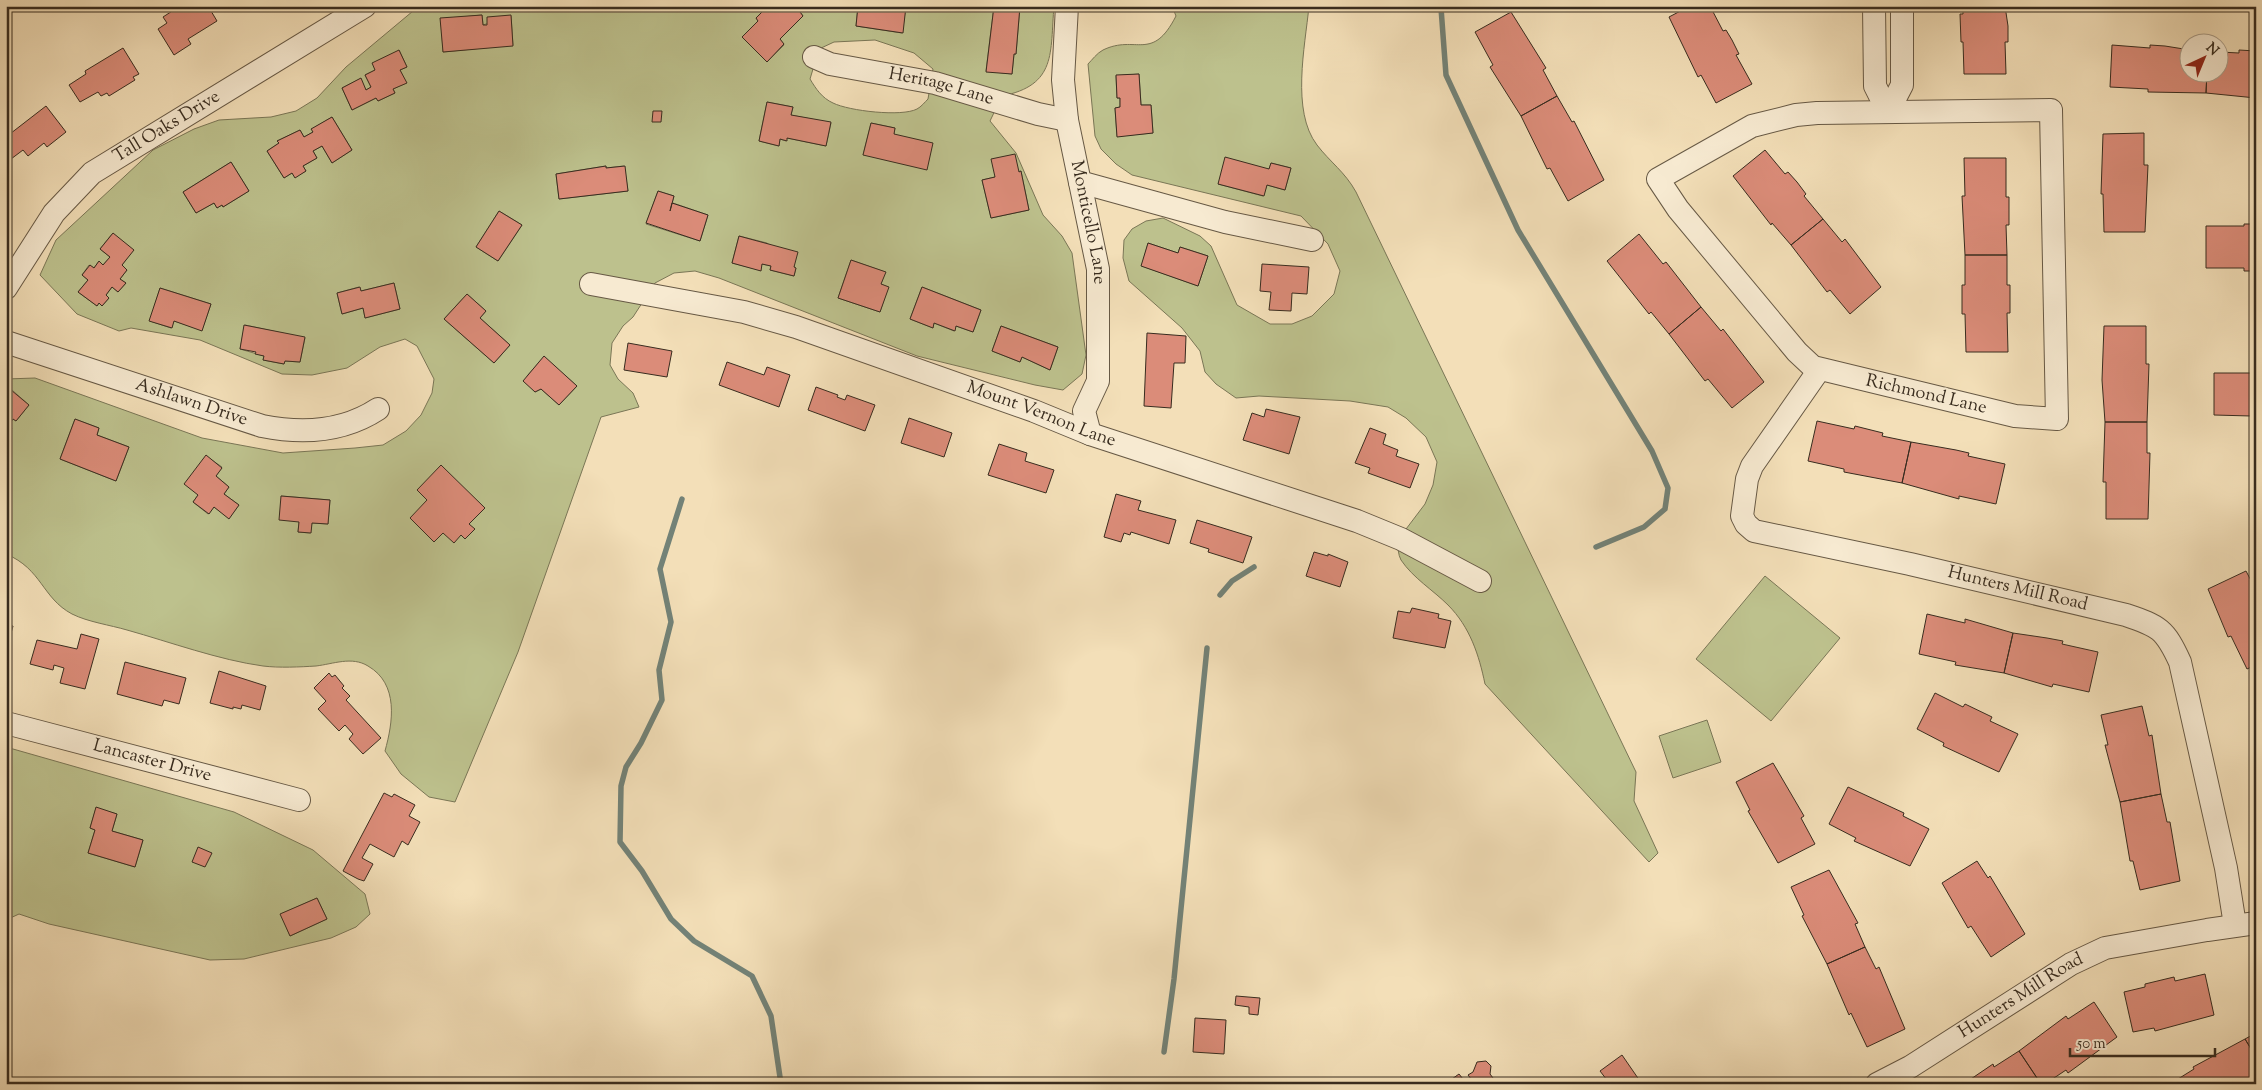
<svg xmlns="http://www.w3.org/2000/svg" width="2262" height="1090" viewBox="0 0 2262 1090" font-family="'Sorts Mill Goudy',serif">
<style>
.green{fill:#bdc18d;stroke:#7a7656;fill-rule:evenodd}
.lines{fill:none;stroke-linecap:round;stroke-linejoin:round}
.stream{stroke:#738277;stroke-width:5.5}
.building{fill:#db8c79;stroke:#382c1f}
.minor-casing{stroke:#675945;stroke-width:24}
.minor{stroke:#f7ead1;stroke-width:22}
.labels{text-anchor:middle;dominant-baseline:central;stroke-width:4;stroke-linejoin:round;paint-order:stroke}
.street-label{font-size:18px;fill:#382c1f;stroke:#f7ead1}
</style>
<rect width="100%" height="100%" fill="#f3dfb8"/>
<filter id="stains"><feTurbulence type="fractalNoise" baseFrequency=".004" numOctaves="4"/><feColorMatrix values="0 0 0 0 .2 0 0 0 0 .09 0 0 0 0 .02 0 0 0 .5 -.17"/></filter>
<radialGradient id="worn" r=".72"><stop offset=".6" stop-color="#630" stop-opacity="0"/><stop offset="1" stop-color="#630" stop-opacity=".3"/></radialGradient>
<path class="green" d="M419,6h349l-12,12 2,3 -16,16 25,25 17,-17 -4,-6 23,-23 -3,-4 6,-6h52l-2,20 46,7 4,-27h88l-8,65 26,3 2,-20h2l4,-48h34c-4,47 3,79 -52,90l-12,25 26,32 27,62 19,21 10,17 14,102 -4,19 -19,16 -28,-5 -118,-29 -198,-78 -24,-7 -21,2 -19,10 -22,34 -10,9 -11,17 -2,22 8,14 15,14 6,14 -38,10 -83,235 -63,150 -26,-5 -28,-23 -16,-23c8,-29 14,-67 -17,-85 -16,-10 -35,-2 -52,0 -16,1 -37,2 -53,0 -44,-6 -93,-24 -136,-36 -17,-5 -39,-8 -55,-16 -30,-16 -30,-45 -66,-60v-118l6,-8 -3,-3 4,-6 3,2 13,-16 -17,-15 -6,6v-17l29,-1 167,60 81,15 72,-5 28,-3 23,-14 15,-16 11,-22 2,-14 -17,-33 -12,-7 -25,8 -33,21 -35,7 -30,-1 -82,-34 -69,-12 -12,3 -42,-17 -37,-39 16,-35 97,-90 41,-21 25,-9 52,-3 25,-6 21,-13 29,-31zM482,15l1,10 28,-9 2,29 -70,7 -2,-33zM875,40l39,13 19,16 -5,30c-3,3 -7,8 -11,10 -15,8 -68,2 -84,-6 -11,-5 -17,-14 -23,-24l9,-30 15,-7zM399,50l8,17 -7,3 6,13 -13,6 2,4 -17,8 -2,-3 -24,12 -10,-22 18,-9 6,11 5,-3 -6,-12 10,-5zM767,102l26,5 -2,8 40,8 -5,23 -39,-8 -1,3 -6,-2 -1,7 -20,-5zM332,117l20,33 -20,13 -10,-17 -9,5 4,7 -14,8 3,5 -11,6 -3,-4 -8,5 -17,-27 12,-8 -2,-2 23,-11 4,7 9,-5 -1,-3zM871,123l24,5 -1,6 -31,21zM231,162l18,29 -26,16 -1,-2 -5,3 -3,-5 -18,10 -13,-21zM606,166v2l18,-2 4,25 -69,8 -3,-25zM1021,171l8,39 -38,8 -9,-38zM658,191l16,5 -4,15 3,-8 35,12 -8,26 -54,-17zM499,211l23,14 -24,36 -22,-14zM112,234l21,16 -11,15 5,5 -7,9 6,4 -8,9 -6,-5 -6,8 3,3 -7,8 -3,-3 -2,3 -19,-14 10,-12 -6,-5 7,-10 5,3 5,-7 4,4 7,-8 -10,-8zM739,236l28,7 29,25 -2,8 -24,-6 1,-4 -9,-2 -2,6 -28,-7zM851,260l34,12 -4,12 7,3 -8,25 -42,-14zM394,283l6,26 -35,9 -2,-10 -21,6 -5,-21 22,-6 2,4zM922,287l59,23 -8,22 -17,-6 -2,5 -20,-8 -1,5 -23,-9zM160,288l51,16 -9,26 -28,-9 -3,7 -21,-7zM467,294l19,17 -6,7 30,27 -16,18 -50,-44zM245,325l60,13 -5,24 -15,-1 -1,3 -21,-4 1,-4 -24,-7zM1001,326l57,21 -8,23 -28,-13 -2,5 -28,-11zM544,357l33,29 -18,19 -18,-16 -6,3 -8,-16zM75,419l24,9 -2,7 32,12 -13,34 -56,-22zM206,456l16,11 -6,9 13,11 -5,7 15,11 -10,13 -15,-11 -6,7 -15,-12 5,-7zM281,496l49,4 -2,24 -16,-1 -2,10 -12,-1 1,-10z
M1172,6h137c-4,41 -18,105 8,139 13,17 28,27 39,47l280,580 -2,29 24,52 -9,9 -164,-178c-6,-29 -15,-57 -37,-79 -15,-15 -35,-27 -47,-45 -3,-5 -3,-14 -4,-19l28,-37 8,-19 4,-23 -11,-25 -20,-19 -18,-11 -38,-6 -91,-5 -23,2 -20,-14 -11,-12 -5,-21 -18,-23 -53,-47 -6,-23 1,-18 8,-11 14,-8 17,-3 37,18 11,10 26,59 33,19h22l20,-8 22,-22 6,-23 -12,-27 -27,-28 -169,-41 -16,-11 -15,-15 -6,-13 -7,-72c4,-4 9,-11 15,-14 33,-16 49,13 73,-34zM1139,74l2,31h10l2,28 -36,3 -2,-28 5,-1v-9h-3l-1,-22zM1271,163l20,5 -6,22 -18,-5 -4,11 -45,-12 51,-15zM1148,243l30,10 2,-6 28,9 -10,30 -56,-20z
M1765,576l75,62 -69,83 -75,-62z
M1707,720l14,42 -48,16 -14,-42z
M6,747l228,65 79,38 52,44 5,20 -14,13 -25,11 -87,21 -34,1 -161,-36 -30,-10 -13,6zM96,808l21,6 -5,17 31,9 -8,27 -47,-14 7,-23 -5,-2zM317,898l10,21 -37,17 -9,-22z"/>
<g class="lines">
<path class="stream" d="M1441,8l5,67 72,155 134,221 16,37 -3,21 -21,18 -48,20
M682,499l-22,70 11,53 -12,48 3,30 -21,43 -15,24 -5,19 -1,56 22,29 29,48 23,22 58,35 19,40 10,68
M1220,595l12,-14 22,-14
M1164,1052l10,-73 33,-331"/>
</g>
<path class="building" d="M180,6h28l9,15 -29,18 3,5 -17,11 -16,-26 9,-6 -4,-6z
M768,6h38l-6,6 3,4 -23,23 4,5 -17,18 -25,-25 16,-16 -2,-3z
M858,6h48l-3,27 -47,-7z
M994,6h26l-4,48h-2l-2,20 -26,-2z
M1690,6h20l13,25 3,-1 6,10 7,14 -3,1 16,29 -36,19 -15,-28 -3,2 -29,-60z
M1963,6h42l3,20v16h-3l1,32h-42l-1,-32h-2l-1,-28h3z
M1511,12l35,56 -3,2 14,26 -36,20 -31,-49 3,-2 -18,-33z
M482,15l1,10h4v-8l24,-2 2,31 -70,6 -3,-34z
M2112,45l38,3v-3l15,1 25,4v22h17l-1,21 -58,-1v-3l-38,-2z
M123,48l16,26 -6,3 2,3 -26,16 -2,-3 -6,3 -3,-4 -18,10 -11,-17 17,-11 -1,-3z
M399,50l8,17 -7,3 7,13 -14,6 2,4 -17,8 -2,-3 -24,12 -10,-22 19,-10 5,12 5,-3 -6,-12 10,-5 -3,-7z
M2239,50l17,1v47l-50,-5 1,-21h13v-20l19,1z
M1139,74l2,31h10l2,28 -36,4 -2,-29 5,-1v-9h-3l-1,-23z
M1557,96l15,26 2,-1 30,59 -36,21 -18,-33 -3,1 -26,-53z
M767,102l26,5 -2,8 40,7 -5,24 -39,-8v3l-7,-2 -1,7 -20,-5z
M46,106l20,26 -19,15 -3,-4 -16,13 -5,-6 -16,12 -1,-25z
M653,111h9l-1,11h-9z
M332,117l20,33 -20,13 -10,-17 -9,5 4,7 -14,8 3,5 -11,7 -3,-5 -8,5 -17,-27 12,-8 -2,-2 23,-11 4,7 9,-5 -2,-3z
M871,123l24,5 -1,6 39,9 -6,27 -64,-15z
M2144,133v32h4l-3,67h-41l-1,-38h-2l2,-60z
M1765,150l20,24 3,-2 9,10 9,12 -2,2 19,23 -32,26 -19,-22 -1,2 -38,-49z
M1015,154l4,18 2,-1 1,5 7,34 -38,8 -9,-38 13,-3 -4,-18z
M1225,157l44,12 2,-6 20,5 -6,22 -18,-5 -3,11 -46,-12z
M1964,158h42v39h3v28h-3l1,30h-42l-3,-59h3z
M231,162l18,29 -26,16 -1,-2 -5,3 -3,-5 -18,10 -13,-21z
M606,166v2l19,-2 3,25 -69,8 -3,-25z
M658,191l16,5 -4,15 2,-8 36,12 -8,26 -54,-18z
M499,211l23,14 -24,36 -22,-14z
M1823,219l19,23 3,-3 36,48 -31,27 -20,-24 -3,2 -36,-47z
M2244,224h12v47h-12v-3h-38v-42h38z
M113,233l21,17 -12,15 5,5 -7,9 6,4 -8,9 -6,-5 -6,8 3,3 -7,8 -3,-3 -2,3 -19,-14 10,-12 -6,-5 8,-10 4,3 5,-7 4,4 7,-8 -10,-8z
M1639,234l24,30 3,-2 35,45 -32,27 -18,-22 -2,2 -42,-53z
M739,236l59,16 -4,15 2,1 -2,8 -24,-6 1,-4 -9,-2 -1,7 -29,-8z
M1148,243l30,10 2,-6 28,9 -10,30 -57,-20z
M1965,255h42v30h3v28h-3l1,39h-42l-1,-38h-3v-29h3z
M851,260l35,12 -5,12 8,3 -9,25 -42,-14z
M1262,264l47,3 -2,27 -15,-1 -1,18 -22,-1 2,-18 -11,-1z
M394,283l6,26 -35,9 -2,-10 -21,6 -5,-21 23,-6 1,4z
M922,287l59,23 -8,22 -17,-6 -1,5 -21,-8 -1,5 -23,-9z
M160,288l51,16 -9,27 -28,-10 -2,7 -23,-7z
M467,294l19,17 -6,7 30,27 -16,18 -50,-44z
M1701,307l20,24 2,-2 41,53 -32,26 -24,-29 -3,2 -36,-47z
M244,325l61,12 -5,25 -15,-1 -1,3 -21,-4 1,-4 -9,-2 1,-2 -16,-3z
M1001,326l57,21 -8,23 -28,-13 -2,5 -28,-11z
M2104,326h42v38h3l-2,58h-42l-3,-42z
M1147,333l39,3 -1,27h-11l-3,45 -27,-2z
M628,343l44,8 -5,26 -43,-7z
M544,356l33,30 -18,19 -18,-16 -6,3 -12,-11z
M727,362l37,13 3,-8 23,8 -11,32 -60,-22z
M2252,371h4v48h-5v-3l-37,-1v-42h38z
M816,387l22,8 -1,2 8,3 2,-5 28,10 -10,26 -57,-21z
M11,390l18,15 -13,16 -3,-2 -4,6 3,3 -6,8v-40z
M1266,409l34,8 -11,37 -46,-14 9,-27 12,4z
M909,418l43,15 -8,24 -43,-14z
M75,419l24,9 -2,7 32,12 -13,34 -56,-22z
M1817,421l37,8 1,-3 28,7 -1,3 29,6 -9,41 -58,-11v-3l-36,-8z
M2105,422h42v31h3l-2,66h-42v-37h-3z
M1370,428l16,6 -3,10 15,6 -2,6 23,8 -9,24 -42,-15 2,-5 -15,-5z
M1911,442l45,8 13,3 -1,3 37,8 -9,40 -37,-8v3l-57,-16z
M999,444l28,9 -2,8 29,9 -8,23 -58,-18z
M206,455l16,13 -6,8 13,11 -5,7 15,11 -10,14 -15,-12 -5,7 -16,-12 5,-7 -14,-11z
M441,465l44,43 -16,16 6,5 -10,10 -4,-4 -7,8 -11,-10 -9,9 -24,-24 17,-18 -10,-10z
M1116,494l25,7 -3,9 38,10 -7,24 -38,-12 -1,3 -6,-2 -3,9 -17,-5z
M281,496l49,4 -2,24 -16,-1 -1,10 -13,-1 1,-10 -20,-2z
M1197,520l55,17 -9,26 -35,-11 1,-3 -19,-6z
M1314,552l14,4v-2l20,8 -8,25 -34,-11z
M2246,571l10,19v75l-9,4 -16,-33 -3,1 -20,-48z
M1412,608l27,6 -1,4 13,3 -6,27 -52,-10 5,-27 12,2z
M1927,614l38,9v-4l48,14 -9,40 -49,-8 1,-3 -37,-8z
M6,625l7,1 -7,26z
M2013,633l34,5 16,3 -1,3 36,8 -9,40 -36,-8 -1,3 -48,-14z
M81,634l18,5 -14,50 -25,-6 4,-15 -10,-3 -1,5 -23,-6 7,-24 40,9z
M125,662l61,16 -7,26 -15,-4 -2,6 -45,-12z
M219,671l47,15 -6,24 -18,-5 -1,4 -8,-2v2l-23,-6z
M329,673l3,4 3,-2 9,11 -2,2 8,8 -4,4 35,38 -18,16 -14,-15 4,-5 -8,-9 -6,6 -21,-22 8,-8 -12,-13z
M1935,693l28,14 2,-3 27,13 -2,4 28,13 -19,38 -56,-26 1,-3 -27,-14z
M2142,706l7,30 3,-1 9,59 -41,8 -15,-57h3l-7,-30z
M1773,763l31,53 -3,2 14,26 -37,19 -30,-52 2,-1 -14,-28z
M1848,787l56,26 -1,3 26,13 -19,37 -56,-25 2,-3 -27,-14z
M384,793l8,4 2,-3 21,11 -6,11 11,6 -12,23 -6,-4 -8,16 -24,-13 -8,14 11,6 -9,17 -6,-2 -15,-8z
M2161,794l6,28h3l10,59 -40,9 -7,-29h-3l-10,-59z
M96,807l21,7 -5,17 31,9 -8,27 -47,-14 7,-23 -5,-2z
M198,847l14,6 -7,14 -13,-5z
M1977,861l11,17 2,-2 35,58 -34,23 -20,-31 -3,2 -26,-45z
M1829,870l29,53 -3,1 10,23 -38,17 -25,-48 2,-1 -13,-28z
M317,898l10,21 -37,17 -10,-22z
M1865,947l11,22 3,-2 26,62 -38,18 -16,-34 -2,2 -22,-51z
M2205,974l9,41 -59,16 -1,-3 -21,4 -9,-40 21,-5v-3l29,-7 1,4z
M1236,996l24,2 -2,17 -9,-1v-7l-14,-2z
M2094,1002l23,35 -49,36 -2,-3 -21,14h-4l-22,-33 47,-35 2,3z
M1195,1018l31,2 -2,34 -31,-2z
M2256,1033v24l-11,-18z
M2245,1039l11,18v24l-5,3h-81l24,-15 -1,-2z
M2019,1051l22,33h-73v-3l25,-17 1,3z
M1622,1055l20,29h-32l-10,-13z
M1486,1061l5,5 -1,8 6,8 -21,2 -7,-9 5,-3 4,-10z
M1459,1074l8,10h-22z"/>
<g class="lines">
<g class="minor-casing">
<g id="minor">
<path id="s1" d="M1067,6l-4,74 4,40 31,149v112l-14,30 6,23"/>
<path d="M1874,6l1,80 13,26"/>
<path id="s2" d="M814,57l16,7 105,19 103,31 29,6"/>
<path d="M2051,110l6,309 -42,-3 -202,-49 -16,-15 -119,-143 -20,-30 94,-53 44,-11 21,-2z"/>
<path d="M1888,112l14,-27v-79"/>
<path d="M1080,182l145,40 87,18"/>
<path id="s3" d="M591,284l153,28 52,15 238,84 56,23 267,87 44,18 79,42"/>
<path id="s4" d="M6,288l48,-75 38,-40 273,-167"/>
<path id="s5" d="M6,342l256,84c40,8 81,6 116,-17"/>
<path id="s6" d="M1819,370l-67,96 -5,13 -5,37 4,8 8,7 156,33 216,51c33,11 39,14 54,47l46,206 9,57"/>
<path id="s7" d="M6,723l293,77"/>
<path id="s8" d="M1877,1084l33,-17 161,-103 34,-16 102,-18 49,-7"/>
</g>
</g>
<use href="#minor" class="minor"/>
</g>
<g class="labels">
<g class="street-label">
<text stroke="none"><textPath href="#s2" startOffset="131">Heritage Lane</textPath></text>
<text stroke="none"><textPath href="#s4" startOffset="232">Tall Oaks Drive</textPath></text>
<text stroke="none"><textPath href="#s1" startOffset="219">Monticello Lane</textPath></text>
<text transform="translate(1926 395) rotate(13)">Richmond Lane</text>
<text stroke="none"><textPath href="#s5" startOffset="195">Ashlawn Drive</textPath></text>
<text stroke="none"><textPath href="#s3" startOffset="470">Mount Vernon Lane</textPath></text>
<text stroke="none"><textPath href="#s6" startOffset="458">Hunters Mill Road</textPath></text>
<text stroke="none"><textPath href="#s7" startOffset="151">Lancaster Drive</textPath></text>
<text stroke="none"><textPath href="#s8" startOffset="169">Hunters Mill Road</textPath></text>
</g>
</g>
<rect width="2262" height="1090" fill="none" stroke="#f3dfb8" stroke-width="25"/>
<rect x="8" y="8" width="2247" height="1075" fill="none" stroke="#382c1f" stroke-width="2.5"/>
<rect x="12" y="12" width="2237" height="1065" fill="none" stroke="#382c1f"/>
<g transform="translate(2204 58) rotate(44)"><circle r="24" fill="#f7ead1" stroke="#ab9e8a"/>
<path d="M0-4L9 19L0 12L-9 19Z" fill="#8f2418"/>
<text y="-8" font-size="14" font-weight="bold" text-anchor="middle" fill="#382c1f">N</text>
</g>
<path d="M2070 1048v8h145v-8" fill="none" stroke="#382c1f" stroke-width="2.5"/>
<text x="2077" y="1048" font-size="15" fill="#382c1f" stroke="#f7ead1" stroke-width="4" paint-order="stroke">50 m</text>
<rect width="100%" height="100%" filter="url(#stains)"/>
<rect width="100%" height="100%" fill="url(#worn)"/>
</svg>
